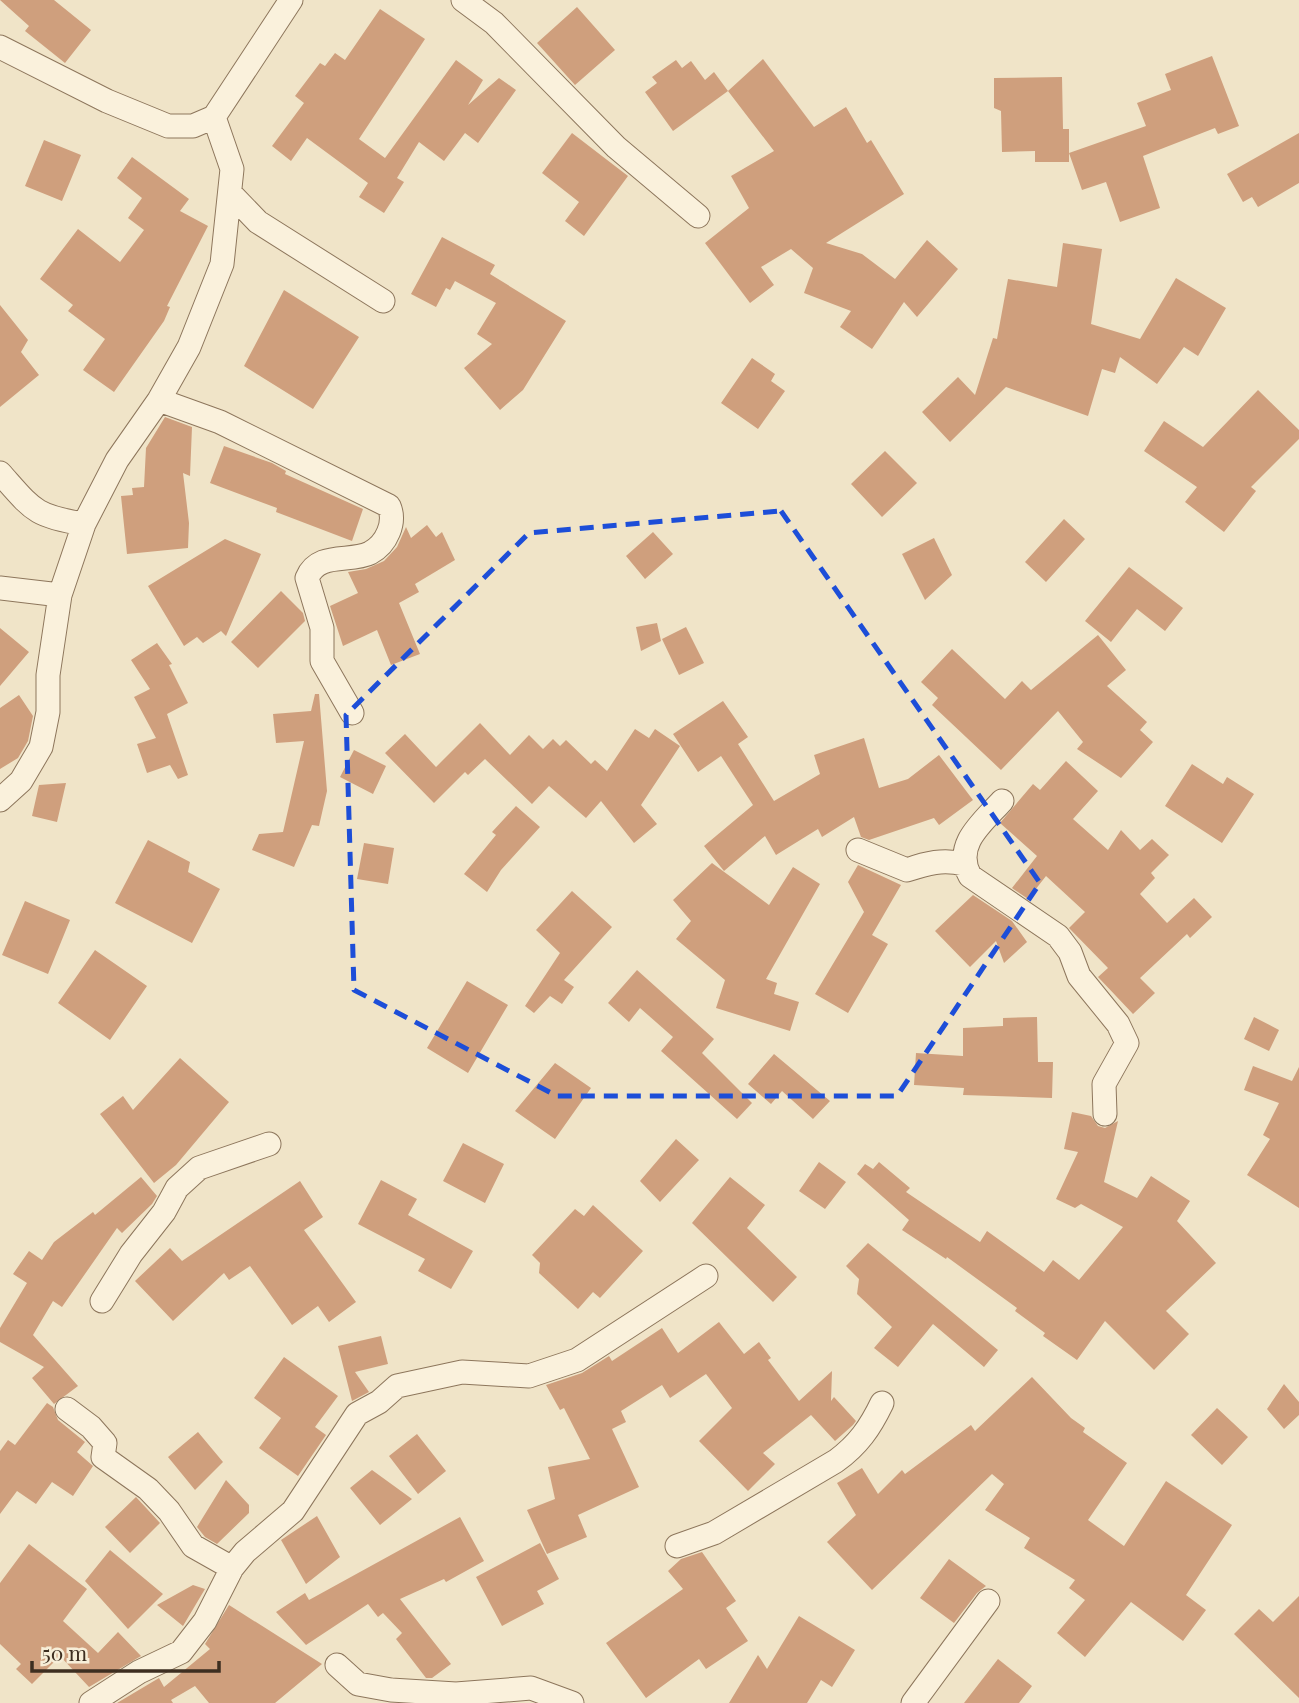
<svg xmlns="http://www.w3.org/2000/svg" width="1299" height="1703" viewBox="0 0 1299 1703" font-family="'Playfair Display',serif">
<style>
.building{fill:#cf9f7d}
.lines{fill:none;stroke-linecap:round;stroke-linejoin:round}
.street-casing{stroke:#8d765c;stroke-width:25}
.street{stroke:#faf1dc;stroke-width:23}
.marked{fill:none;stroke:#1d4ed8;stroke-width:5;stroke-dasharray:14 9;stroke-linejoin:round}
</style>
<rect width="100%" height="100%" fill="#f0e4c8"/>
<path class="building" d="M0,0h54l37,30 -26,33 -40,-32 4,-5z
M577,7l38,43 -40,35 -38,-42z
M380,9l45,30 -66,100 26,19 71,-98 27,20 -15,25 31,-27 17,12 -38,53 -13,-10 -21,28 -25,-19 -22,36 7,4 -20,31 -25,-16 9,-14 -61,-45 -16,23 -19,-15 32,-43 -9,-7 25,-33 5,3 10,-13 10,7z
M1212,56l27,70 -21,8 -3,-6 -72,28 17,52 -40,14 -14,-40 -24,8 -13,-37 77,-27 -9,-23 34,-13 -6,-16z
M763,59l51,68 32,-20 21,36 4,-3 33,54 -78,49 36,11 33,25 32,-39 31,29 -41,48 -13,-15 -32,47 -32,-22 11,-16 -47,-18 9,-25 -22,-19 -30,18 13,18 -24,18 -45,-60 44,-35 -18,-32 43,-25 -46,-60z
M676,60l6,8 9,-7 14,19 9,-8 14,19 -55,40 -28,-39 12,-9 -5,-6z
M1062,77l1,52h6v33h-34v-11l-33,1 -1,-41 -7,-3v-30z
M572,133l56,43 -44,60 -19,-15 14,-19 -37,-29z
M1299,133v50l-41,24 -6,-10 -9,5 -16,-28z
M44,140l37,15 -19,46 -37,-15z
M132,157l57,42 -9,12 28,15 -41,80 3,1 -6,14 -50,71 -31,-22 22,-31 -37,-28 5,-6 -33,-26 38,-50 42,33 24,-32 -16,-12 14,-20 -25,-20z
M442,237l53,28 -5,9 76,47 -43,69 -23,20 -36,-42 28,-24 -15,-10 19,-31 -41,-22 -5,9 -4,-2 -10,19 -25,-13z
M1063,243l39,6 -11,75 49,15 36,-61 50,30 -28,48 -14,-9 -27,37 -37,-27 -5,16 -13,-4 -14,47 -82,-29 -56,55 -28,-30 36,-35 17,18 18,-57 4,1 11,-60 49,8z
M284,290l75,47 -46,72 -69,-43z
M0,305l28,35 -7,12 18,23 -39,32z
M752,358l23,16 -4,7 14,10 -27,38 -37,-26z
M1258,390l41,40v9l-48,48 5,4 -32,41 -39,-30 12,-15 -53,-36 20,-30 39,26z
M165,417l27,10 -2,49 -7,-3 6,50 -1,25 -61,6 -6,-58 12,-1 -1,-7 12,-1 2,-39z
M224,446l48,17 14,8 -1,3 78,35 -11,32 -76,-29 1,-4 -67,-25z
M885,451l32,32 -35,34 -31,-33z
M1064,519l21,20 -39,43 -21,-20z
M427,525l9,12 6,-5 13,28 -40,24 4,8 -20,11 21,51 -29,11 -14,-35 -34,16 -13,-40 28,-13 -10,-21 18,-3 18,-8 13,-14 9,-20 5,11z
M653,532l20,22 -28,25 -19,-23z
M934,538l18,37 -27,25 -23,-46z
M225,539l36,15 -35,82 -5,-5 -18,12 -6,-6 -13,9 -36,-60z
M1129,567l54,41 -18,23 -28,-22 -26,33 -26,-21z
M281,591l22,22 2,8 -47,47 -27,-26z
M657,623l4,18 -20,10 -5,-24z
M686,627l18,36 -25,12 -17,-36z
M0,628l29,24 -29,34z
M1098,635l28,35 -19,16 40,36 -7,8 13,12 -32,36 -44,-29 6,-7 -25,-31 -57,59 -69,-65 6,-7 -17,-16 31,-33 53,50 17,-18 9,9z
M157,643l15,21 -3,1 19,38 -21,11 21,61 -10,4 -8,-14 -23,8 -10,-29 19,-6 -22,-41 16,-8 -19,-29z
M315,694h4l8,97 -8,35 -7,-1 -18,42 -42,-17 7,-16 24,-2 21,-91 -28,2 -3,-29 38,-3z
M19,695l14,21 -5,25 -10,17 -18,11v-61z
M723,701l25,36 -10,7 36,57 46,-27 -6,-19 50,-17 15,50 29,-9 31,-24 34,45 -34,25 -5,-7 -65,22 -8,-3 -7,-20 -32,20 -4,-8 -42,26 -11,-19 -41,35 -20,-25 49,-41 -32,-49 -23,16 -25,-38z
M480,723l30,32 19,-20 14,14 10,-10 7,7 6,-6 25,24 4,-4 12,11 28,-42 14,9 6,-9 25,17 -39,59 16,19 -23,19 -33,-42 -15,17 -37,-32 -17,18 -47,-45 -17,16 -3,-3 -31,31 -49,-50 20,-19 31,33z
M354,750l32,16 -13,28 -33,-17z
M1066,761l32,30 -25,28 35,31 13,-20 19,20 12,-11 17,16 -18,18 4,5 -15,16 27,29 27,-25 18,19 -22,21 -3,-4 -47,44 15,15 -22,21 -35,-37 10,-9 -39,-40 16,-16 -39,-36 -18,23 -16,-11 25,-32 -37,-33 33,-39 7,6z
M1192,764l31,20 4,-7 27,17 -32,49 -57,-37z
M66,783l-9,39 -25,-6 7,-31z
M516,806l24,21 -39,43 -14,22 -23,-18 32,-39 -4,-3z
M148,840l42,22 -2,10 32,17 -28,54 -77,-40z
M364,843l30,5 -6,36 -31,-5z
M712,863l57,42 24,-38 27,17 -54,95 11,4 -3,11 25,8 -9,29 -74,-23 9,-28 -49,-41 15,-18 -18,-21z
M858,865l43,20 -29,50 16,9 -40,69 -33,-19 49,-82 -16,-30z
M572,891l40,36 -48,53 10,7 -12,17 -12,-8 -16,17 -9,-7 35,-53 -24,-23z
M973,895l39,26 15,21 -23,21 -8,-22 -26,26 -35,-36z
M25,901l45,19 -22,54 -46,-19z
M95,950l52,36 -37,54 -52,-37z
M637,970l77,69 -12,14 50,50 -15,16 -76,-68 12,-14 -33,-29 -11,14 -21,-19z
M467,981l41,24 -40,68 -41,-25z
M1037,1017l1,45h15l-1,36 -89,-3 1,-7 -50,-3 2,-32 47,3v-28l40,-2v-8z
M1254,1017l25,13 -10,21 -25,-12z
M774,1054l56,47 -17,18 -31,-28 -11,13 -23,-20z
M180,1058l49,44 -53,63 -22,18 -54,-69 23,-18 10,14z
M555,1063l36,25 -36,51 -40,-28z
M1253,1066l39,15 7,-14v141l-52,-33 23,-36 -7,-4 16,-32 -35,-13z
M1072,1112l19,4 7,10 7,2 13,-7 -14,61 33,16 14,-22 39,25 -13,20 39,42 -50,48 23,23 -35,36 -49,-49 -28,39 -34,-24 2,-3 -30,-22 2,-3 -70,-51 -1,2 -44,-29 7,-10 -52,-46 8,-10 8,5 6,-7 31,26 -4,4 74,50 7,-11 57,41 9,-12 26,20 44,-53 -42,-23 -6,4 -19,-9 22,-47 -14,-3z
M676,1139l23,21 -39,42 -20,-21z
M463,1143l41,21 -19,39 -42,-22z
M819,1162l27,20 -21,27 -26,-18z
M141,1177l16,19 -5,8 -30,29 -5,-5 -55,79 -9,-6 -20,34 45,51 -24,18 -22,-26 12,-11 -44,-25v-14l27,-45 -14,-9 16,-23 13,9 12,-18 39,-30 2,3z
M730,1177l35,28 -18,23 50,49 -24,25 -81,-79z
M381,1180l36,19 -9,16 65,36 -22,38 -33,-18 7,-12 -67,-35z
M300,1181l23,36 -19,13 52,72 -27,20 -11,-16 -26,19 -42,-59 -21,14 -5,-7 -51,48 -38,-40 35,-33 12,13z
M593,1205l50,46 -43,47 -7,-6 -15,17 -39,-36 1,-10 -8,-8 43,-46 9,7z
M868,1243l130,107 -14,17 -51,-43 -35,43 -24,-19 18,-21 -35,-33 2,-15 -13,-13z
M719,1322l25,32 15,-12 12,16 -3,2 31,41 33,-30 -1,30 3,-4 22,24 -3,4 -18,16 -24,-26 -48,38 12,11 -27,27 -49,-50 33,-33 -26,-34 -36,24 -8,-13 -41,26 5,11 -14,7 27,58 -61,28 9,22 -40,17 -20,-44 28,-11 -7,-32 42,-8 -26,-51 -4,2 -14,-25 36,-12 27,-17 3,5 50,-33 16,25z
M381,1336l7,28 -33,8 14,20 -17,9 -14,-55z
M284,1357l54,39 -23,31 11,8 -28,41 -39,-28 22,-30 -27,-20z
M1032,1377l39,41 14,10 -2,4 44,31 -39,57 36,26 42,-65 66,44 -46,70 20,15 -23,31 -52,-39 -46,55 -28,-24 28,-33 -16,-12 6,-8 -51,-32 6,-10 -45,-28 19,-26 -12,-10 -120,116 -45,-48 29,-27 -19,-32 25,-15 16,26 24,-24 3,4 66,-49 4,6z
M1284,1384l15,18v13l-15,14 -17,-20z
M47,1403l6,4 5,13 27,22 -8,10 16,14 -20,30 -21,-14 -16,22 -19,-13 -17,23v-63l8,-11 7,5z
M1217,1408l31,29 -26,28 -31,-30z
M198,1432l25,30 -28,28 -27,-33z
M417,1434l29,37 -28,23 -29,-38z
M372,1470l40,29 -32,26 -30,-37z
M226,1480l23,25v8l-32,31 -12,-7 -8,-10z
M136,1497l24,26 -30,30 -25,-26z
M317,1516l23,41 -34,27 -25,-44z
M460,1517l24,44 -38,21 -2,-3 -44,20 51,65 -19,14h-6l-30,-39 6,-6 -19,-20 -5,4 -10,-13 -62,41 -30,-33 29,-19 4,7z
M540,1543l19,36 -22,12 7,13 -42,22 -26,-49z
M29,1544l58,45 -24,32 35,32 20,-21 23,24 -52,31 -29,-31 -28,28 -16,-15 5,-5 -21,-20v-61z
M110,1550l53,44 -35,35 -43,-48z
M702,1552l34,49 -10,7 22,33 -42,28 -7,-10 -53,39 -40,-55 77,-54 -15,-18 13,-12z
M949,1559l37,27 -9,7 -23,30 -34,-25z
M193,1585l12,4 -22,37 -26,-21z
M1299,1596v102l-65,-64 25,-25 14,13z
M229,1605l93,59 -47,39h-66l-14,-17 -24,14 2,3h-56l42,-25 5,9 46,-38 -5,-5z
M799,1616l56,34 -23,37 -11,-7 -14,23h-78l29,-48 9,14z
M998,1659l34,27 -13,17h-55z"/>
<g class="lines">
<g class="street-casing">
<path id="street" d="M463,0l31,23 122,124 82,69
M0,47l107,54 61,25h25l21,-9
M231,194l27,28 125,79
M159,400l61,22 169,84c7,16 -2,38 -19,47 -20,10 -52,-2 -63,25l15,50v33l30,52
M0,473c33,37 34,43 84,51
M0,588l60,7
M0,800l21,-19 20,-34 7,-35v-37l12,-80 24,-71 33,-64 42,-60 30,-53 33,-83 10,-95 -18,-52 77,-117
M1002,801c-20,22 -49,44 -32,75l88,60 12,16 9,24 39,48 9,19 -23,41 1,30
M858,850l49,20c20,-7 36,-11 57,-6
M102,1301l29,-47 33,-42 13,-24 22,-20 70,-24
M67,1409l24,18 14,16 -2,14 45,32 21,22 24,35 39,22
M677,1546l37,-13 122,-72c22,-16 34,-33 46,-58
M337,1665l21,19 33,6 65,4 75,-6 41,15
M91,1703l48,-31 42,-20 24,-31 27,-53 13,-16 48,-41 64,-97 22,-12 18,-16 65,-14 67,4 48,-16 129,-84
M913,1703l75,-102"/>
</g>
<use href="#street" class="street"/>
</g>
<path class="marked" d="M781,511l259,372 -143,213h-340l-203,-106 -8,-275 183,-182z"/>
<path d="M32 1661v10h187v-10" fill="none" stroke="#3d2e20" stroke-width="3.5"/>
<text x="42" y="1661" font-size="21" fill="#3d2e20" stroke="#f7eed8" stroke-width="5" paint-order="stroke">50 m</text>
</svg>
